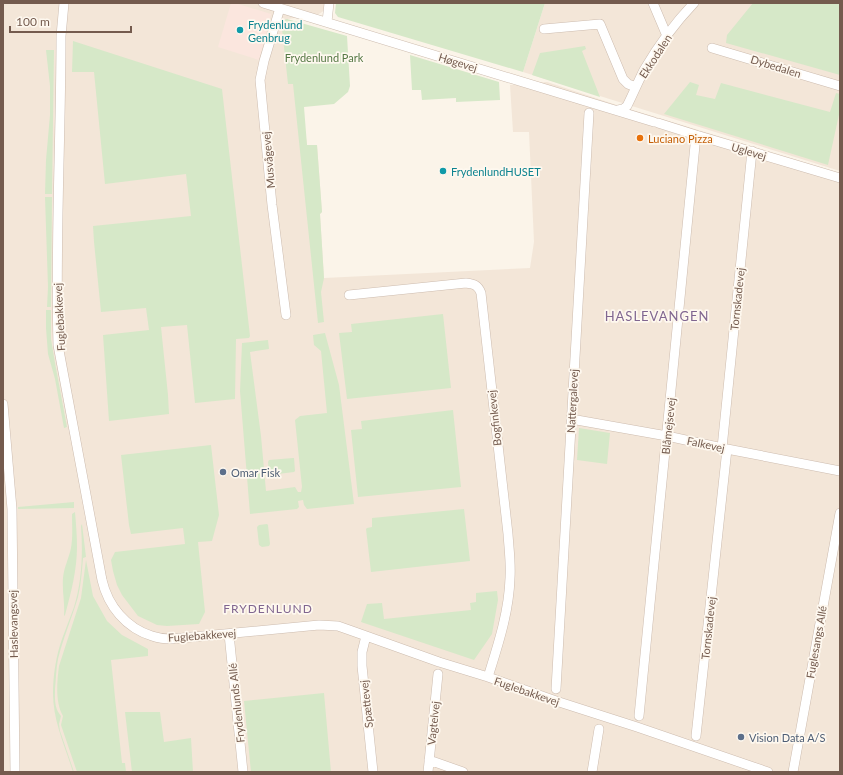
<svg xmlns="http://www.w3.org/2000/svg" width="843" height="775" viewBox="0 0 843 775" font-family="Lato,sans-serif">
<style>
.residential{fill:#f3e6d8}
.commercial{fill:#fbe6de}
.green{fill:#d6e8c8}
.lines{fill:none;stroke-linecap:round;stroke-linejoin:round}
.street-casing{stroke:#cdbcaf;stroke-width:10}
.street{stroke:#fff;stroke-width:9}
.culture-dot{fill:#0f9aa8;stroke:#fef8ef;stroke-width:1.5}
.food-dot{fill:#e8710a;stroke:#fef8ef;stroke-width:1.5}
.service-dot{fill:#5c6f8a;stroke:#fef8ef;stroke-width:1.5}
.labels{text-anchor:middle;dominant-baseline:central;stroke-width:3.5;stroke-linejoin:round;paint-order:stroke}
.culture-label{font-size:11px;fill:#0d838f;stroke:#fef8ef;text-anchor:start}
.street-label{font-size:11px;fill:#745b4e;stroke:#fef8ef}
.park-label{font-size:11px;fill:#567946;stroke:#fef8ef}
.food-label{font-size:11px;fill:#c56008;stroke:#fef8ef;text-anchor:start}
.service-label{font-size:11px;fill:#4e5e75;stroke:#fef8ef;text-anchor:start}
.neighbourhood-label{font-size:12px;letter-spacing:1px;fill:#816690;stroke:#fef8ef}
.quarter-label{font-size:13px;letter-spacing:1px;fill:#816690;stroke:#fef8ef}
</style>
<rect width="100%" height="100%" fill="#fbf4e9"/>
<path class="residential" d="M3,3h322v7l-6,4 -31,5 19,126h10l5,67 -2,2 4,64 206,-10 4,-26 -5,-110h-16l-3,-47 37,-3 79,26 214,65v599h-837z
M545,3h295v168l-317,-99z"/>
<path class="commercial" d="M231,3h4l36,11 -12,46 -41,-13z"/>
<path class="green" d="M336,3h209l-22,69 -185,-55 -3,-4z
M753,3h87v72l-114,-32 1,-8z
M287,19l60,17 3,50 -2,6 -14,12 -30,3 3,38h10l5,67 -2,2 4,64 -3,14 3,30 -6,1 -25,-239h-5l-6,-55 2,-9z
M73,41l149,48 28,247 -1,2 -13,1 -1,60 -40,4 -8,-78 -26,2 7,68 1,19 -60,7 -6,-86 46,-5 -3,-22 -45,4 -7,-70 -1,-16 98,-10 -5,-42 -81,10 -11,-112h-22z
M585,46l1,3 -4,2 18,46 -68,-22 8,-22z
M46,50h8l-2,144h-7l1,-34 4,-45v-29z
M410,55l89,27 1,18 -44,2v-4l-34,2 -1,-10h-9z
M690,82l9,3 -3,10 19,4 6,-16 109,29 6,-19 4,1v16l-12,55 -164,-51z
M45,197h7l-1,110h-4l1,-20z
M46,310h5v29l4,24 12,64 -3,1 -9,-49 -7,-25 -2,-26z
M443,314l8,74 -104,11 -8,-66 13,-1 -1,-8z
M325,333l14,52 15,119 -47,5 -3,-4 -1,-5 -5,1 1,6 -2,2 -47,5 -10,-123 2,-48 26,-3 1,9 -19,3 11,84 5,55 29,-4 3,5h3l1,-5 -7,-67 5,-4 27,-3 -6,-62 -7,-6 -1,-10z
M453,410l8,77 -103,10 -7,-67 11,-1 -1,-8z
M579,428l31,5 -3,31 -30,-4z
M211,445l8,70 -7,26 -14,1 7,70 -6,12 -32,2 -10,-1 -19,-9 -16,-21 -5,-10 -4,-14 -2,-11 4,-8 70,-8 -2,-16 -52,6 -2,-9 -8,-70z
M293,458h1l1,13 -1,1 -24,3 -1,-1 -1,-12 1,-2z
M74,502v6l-56,1v-2z
M464,509l6,52 -99,11 -5,-43 1,-1 5,-1v-9z
M75,512c1,12 2,24 2,35 0,23 -6,46 -12,68l-1,1c1,-13 -2,-25 -1,-38 1,-11 6,-20 8,-30 2,-11 1,-23 1,-34z
M82,524l4,33 -3,1c-1,13 -2,26 -5,39 -6,21 -15,41 -20,62 -2,10 -2,20 -3,30 0,10 -1,19 6,27l-2,8 1,7 14,41h-1c-8,-26 -20,-51 -20,-79 0,-18 3,-37 9,-54 4,-11 8,-21 12,-32 8,-26 9,-54 7,-81z
M267,524l1,1 2,19 -1,2 -7,1 -3,-2 -2,-18 2,-2z
M86,560l7,36 14,25 15,14 26,14v7l-37,4 11,103h3l1,9h-49l-16,-47 2,-9c-8,-14 -6,-34 -4,-50l22,-68z
M497,591l1,9 -6,34 -18,26 -113,-38 6,-18 15,-1 2,16 87,-9 -1,-7 6,-1v-9z
M324,693l7,79h-80l-7,-71z
M125,712h35l4,30 27,-4 2,34h-61z"/>
<g class="lines">
<g class="street-casing">
<path id="street" d="M64,3l-3,33c0,103 -6,206 -3,309l44,235c6,26 24,48 50,56 6,2 13,3 19,3l148,-14 19,1 17,6 84,30 49,15 68,24 81,26 131,45
M263,3l391,119
M653,3l14,33
M280,8l-16,53 -4,19 12,125 14,110
M327,22l2,-19
M544,29l56,-5 23,55 5,5 8,3
M712,48l128,38
M618,110l5,-1 4,-3c6,-12 11,-24 17,-36 14,-24 31,-47 50,-67
M658,123l38,12 144,43
M349,295l117,-12c8,1 12,2 15,10l27,241c1,15 3,29 2,44 -1,34 -12,67 -22,99
M3,404l9,105 3,263
M571,419l96,17 60,13 113,22
M722,448l30,-297
M229,634l14,138
M366,636l-4,16v14l11,106
M556,689l33,-576
M639,716l57,-581
M696,736l31,-287
M429,760l34,12
M428,772l10,-98
M592,772l7,-43
M793,772l47,-259"/>
</g>
<use href="#street" class="street"/>
</g>
<g class="culture-dot">
<circle cx="240" cy="30" r="4"/>
<circle cx="443" cy="171" r="4"/>
</g>
<circle class="food-dot" cx="640" cy="138" r="4"/>
<g class="service-dot">
<circle cx="223" cy="472" r="4"/>
<circle cx="741" cy="737" r="4"/>
</g>
<g class="labels">
<g class="culture-label">
<text x="248" y="24">Frydenlund<tspan x="248" dy="13">Genbrug</tspan></text>
<text x="451" y="171">FrydenlundHUSET</text>
</g>
<g class="street-label">
<text transform="translate(655 56) rotate(-57)">Ekkodalen</text>
<text transform="translate(458 62) rotate(17)">Høgevej</text>
<text transform="translate(776 66) rotate(17)">Dybedalen</text>
<text transform="translate(749 151) rotate(16)">Uglevej</text>
<text transform="translate(268 160) rotate(-95)">Musvågevej</text>
<text transform="translate(737 299) rotate(-84)">Tornskadevej</text>
<text transform="translate(59 317) rotate(-93)">Fuglebakkevej</text>
<text transform="translate(572 401) rotate(-87)">Nattergalevej</text>
<text transform="translate(494 418) rotate(-96)">Bogfinkevej</text>
<text transform="translate(668 426) rotate(-84)">Blåmejsevej</text>
<text transform="translate(706 444) rotate(12)">Falkevej</text>
<text transform="translate(13 624) rotate(-91)">Haslevangsvej</text>
<text transform="translate(708 628) rotate(-84)">Tornskadevej</text>
<text transform="translate(202 635) rotate(-4)">Fuglebakkevej</text>
<text transform="translate(816 642) rotate(-80)">Fuglesangs Allé</text>
<text transform="translate(527 691) rotate(19)">Fuglebakkevej</text>
<text transform="translate(236 703) rotate(-96)">Frydenlunds Allé</text>
<text transform="translate(366 704) rotate(-96)">Spættevej</text>
<text transform="translate(433 723) rotate(-84)">Vagtelvej</text>
</g>
<g class="park-label">
<text x="324" y="57">Frydenlund Park</text>
</g>
<g class="food-label">
<text x="648" y="138">Luciano Pizza</text>
</g>
<g class="service-label">
<text x="231" y="472">Omar Fisk</text>
<text x="749" y="737">Vision Data A/S</text>
</g>
<g class="neighbourhood-label">
<text x="268" y="608">FRYDENLUND</text>
</g>
<g class="quarter-label">
<text x="657" y="316">HASLEVANGEN</text>
</g>
</g>
<rect width="843" height="775" fill="none" stroke="#745b4e" stroke-width="8"/>
<path d="M10 26v6h121v-6" fill="none" stroke="#745b4e" stroke-width="2"/>
<text x="16" y="26" font-size="12" fill="#745b4e" stroke="#fef8ef" stroke-width="3" paint-order="stroke">100 m</text>
</svg>
